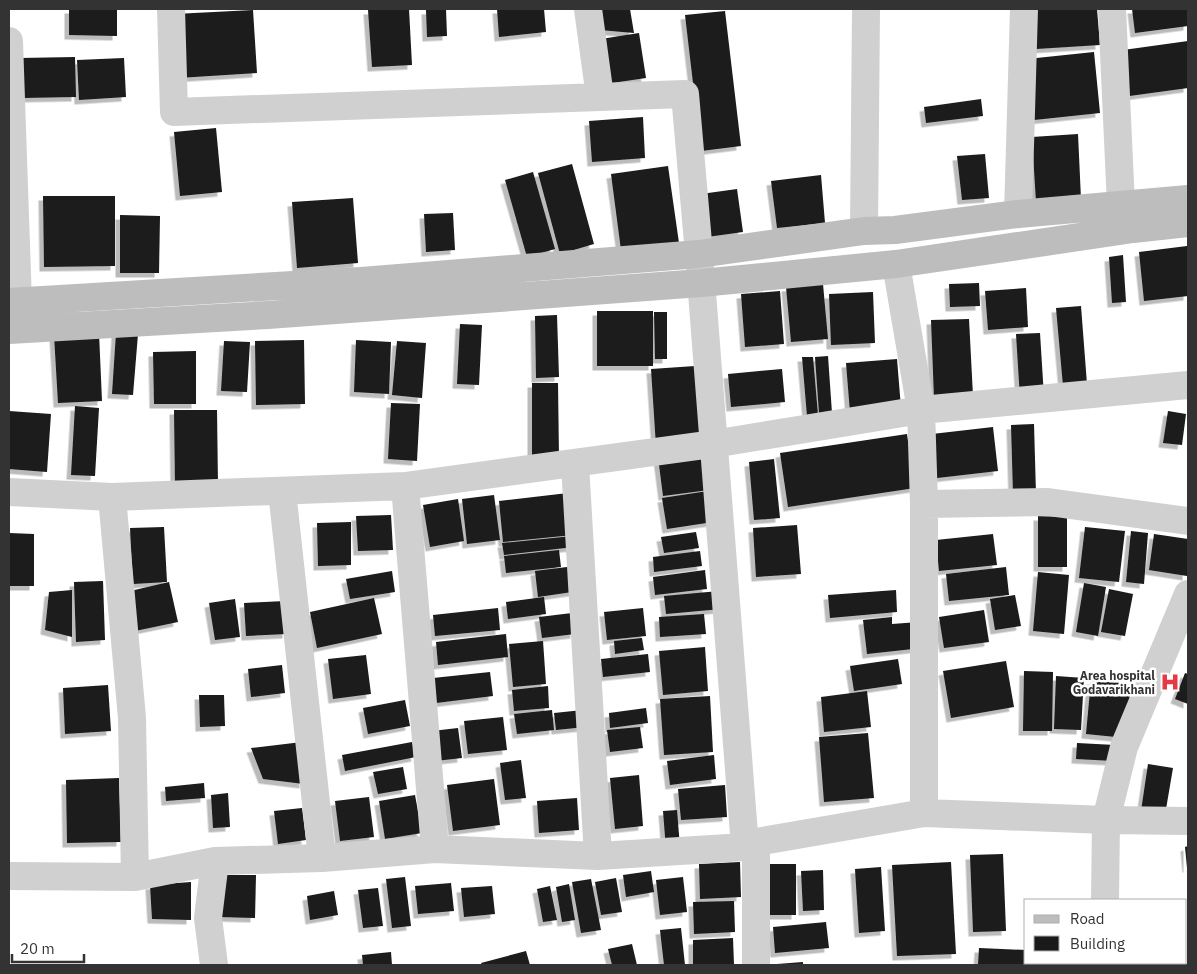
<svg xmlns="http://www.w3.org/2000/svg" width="1197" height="974" viewBox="0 0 1197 974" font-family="'IBM Plex Sans',sans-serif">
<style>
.building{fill:#1a1a1a;filter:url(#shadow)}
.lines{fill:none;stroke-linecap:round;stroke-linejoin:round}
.minor{stroke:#d0d0d0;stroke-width:28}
.tertiary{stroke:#d0d0d0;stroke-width:28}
.secondary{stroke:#bdbdbd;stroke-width:28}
.labels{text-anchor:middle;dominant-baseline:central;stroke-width:5;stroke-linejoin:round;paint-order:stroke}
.poi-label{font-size:12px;font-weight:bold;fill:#333;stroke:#fff;text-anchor:end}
</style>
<defs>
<filter id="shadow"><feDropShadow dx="-4.5" dy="4.5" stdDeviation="0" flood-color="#0004"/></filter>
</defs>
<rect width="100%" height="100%" fill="#fff"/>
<path class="building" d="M69,9h48v27l-48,-1z
M409,9l3,56 -40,2 -4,-57z
M446,9l1,27 -20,1 -1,-27z
M497,9h47l2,23 -47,5z
M597,9h33l4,24 -34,-3z
M1033,9h64l3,36 -64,4z
M1132,9h56v17l-53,7z
M253,10l4,63 -79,5 -3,-64z
M725,11l16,135 -40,5 -16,-136z
M639,33l7,45 -41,6 -4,-45z
M1188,41v47l-66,9 -6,-46z
M1094,52l6,61 -66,7 -7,-61z
M75,57l1,40 -54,1 -2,-40z
M124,58l2,39 -47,3 -2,-40z
M981,99l2,17 -57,7 -2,-16z
M643,117l2,41 -53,4 -3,-41z
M216,128l6,64 -42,4 -6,-64z
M1078,134l3,65 -45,3 -4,-65z
M985,154l4,44 -27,2 -5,-44z
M572,164l22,80 -34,10 -22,-81z
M668,166l11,77 -58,7 -10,-76z
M533,172l22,77 -28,8 -22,-77z
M821,175l4,48 -48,5 -6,-47z
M737,189l6,43 -36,5 -6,-43z
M43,196h72v70l-71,1z
M353,198l5,65 -61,5 -5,-66z
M453,213l2,37 -29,2 -2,-38z
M120,215l40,1 -1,57h-39z
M1187,246l1,50 -44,5 -5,-49z
M1123,255l3,47 -14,1 -3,-46z
M979,283l1,23 -30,1 -1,-23z
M823,284l5,55 -37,3 -5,-55z
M1026,288l2,39 -40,3 -3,-39z
M780,291l4,53 -39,3 -4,-53z
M873,292l2,51 -44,2 -2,-51z
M1081,306l6,78 -24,2 -7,-78z
M597,311h56v55h-56z
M654,312h13v47h-12z
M557,315l2,62 -23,1 -1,-62z
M969,319l4,77 -39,2 -3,-78z
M460,324l22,1 -3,60 -22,-1z
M99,333l3,68 -44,2 -4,-68z
M116,333l22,1 -5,61 -21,-1z
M1040,333l4,64 -24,1 -4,-64z
M304,340l1,64 -49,1 -1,-64z
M356,340l35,2 -2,52 -35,-2z
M224,341l26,1 -3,50 -26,-1z
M397,341l29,2 -4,55 -30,-3z
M196,351v53h-42l-1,-52z
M828,356l4,57h-13l-4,-56z
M802,357h11l5,58 -11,1z
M897,359l4,49 -51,4 -4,-49z
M710,365l5,77 -59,4 -5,-77z
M782,369l3,33 -54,5 -3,-33z
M532,383h26l1,75h-27z
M391,403l29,1 -3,57 -29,-2z
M75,406l24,2 -4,68 -24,-1z
M174,410h43l1,76h-43z
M9,411l42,3 -4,58 -38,-3z
M1168,411l18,3 -4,31 -19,-2z
M1034,424l2,70h-23l-2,-69z
M993,427l5,44 -61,7 -5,-44z
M907,434l8,54 -127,19 -8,-54z
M703,451l6,39 -46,6 -5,-39z
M774,459l6,59 -26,2 -5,-58z
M708,491l5,31 -46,7 -5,-31z
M568,493l5,42 -70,7 -4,-41z
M494,495l6,45 -33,4 -5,-45z
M458,499l6,42 -34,6 -7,-42z
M391,515l2,35 -35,1 -2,-35z
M1038,516l29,1v50h-29z
M351,522v43l-33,1 -1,-43z
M797,525l4,49 -45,3 -3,-49z
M164,527l3,55 -34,2 -3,-56z
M1085,527l40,4 -6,51 -40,-4z
M1131,531l17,2 -4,51 -18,-2z
M696,532l3,16 -35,5 -3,-16z
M9,533l25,1v52h-25z
M993,534l4,31 -58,6 -3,-31z
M1154,534l34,5 -1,37 -38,-6z
M573,536l1,11 -70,8 -2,-12z
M559,550l2,17 -55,6 -2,-17z
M700,551l2,15 -48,6 -1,-15z
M575,566l4,25 -41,6 -3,-26z
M1006,567l3,28 -60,6 -3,-27z
M705,570l2,19 -52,6 -2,-18z
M392,571l3,21 -45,7 -4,-20z
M1038,572l31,3 -5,59 -31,-3z
M103,581l2,59 -29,2 -2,-60z
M169,582l9,40 -43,9 -9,-39z
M1084,583l22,4 -8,49 -22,-4z
M1109,589l24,5 -8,42 -24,-4z
M72,590v47l-27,-7 4,-38z
M896,590l1,22 -67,6 -2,-23z
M719,591l2,18 -55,5 -2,-18z
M1015,595l6,31 -26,4 -5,-31z
M544,597l2,17 -38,5 -2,-17z
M374,598l8,36 -65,14 -7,-36z
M235,599l5,38 -25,3 -6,-37z
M285,601l2,33 -41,2 -2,-33z
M498,608l2,22 -65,6 -2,-21z
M643,608l3,28 -39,4 -3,-28z
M984,610l5,32 -45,6 -5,-31z
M572,613l3,21 -33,4 -3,-21z
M704,614l2,20 -46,3 -1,-20z
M892,617v7l27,-2 3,26 -55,6 -4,-34z
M506,634l2,23 -70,8 -2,-23z
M642,638l2,12 -29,4 -1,-13z
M543,641l3,43 -33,3 -4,-43z
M705,647l3,44 -45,4 -4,-44z
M648,654l2,18 -47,5 -2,-18z
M366,655l5,39 -38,5 -5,-40z
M898,659l4,25 -48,7 -4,-25z
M1006,661l8,46 -63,11 -8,-47z
M282,665l3,28 -34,4 -3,-28z
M1024,671l29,1 -1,59h-29z
M490,672l3,24 -57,7 -3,-25z
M1185,673l3,1v30l-13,-5z
M1056,676l28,2 -3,52 -27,-1z
M1091,680l40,4 -5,54 -40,-4z
M108,685l3,46 -46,3 -2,-46z
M548,686l1,22 -35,3 -2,-21z
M867,691l4,36 -47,5 -3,-35z
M199,695h25l1,31 -25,1z
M710,696l3,56 -49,3 -4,-56z
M405,700l5,26 -42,8 -5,-26z
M646,708l2,15 -38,5 -1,-15z
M552,710l2,20 -37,4 -3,-20z
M583,710l2,17 -29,3 -2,-17z
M503,717l4,33 -39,4 -4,-33z
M640,727l3,21 -33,4 -3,-22z
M458,728l4,30 -27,3 -3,-30z
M868,733l6,65 -50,4 -5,-65z
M302,742l2,42 -41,-5 -12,-31z
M412,742l4,15 -71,14 -3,-16z
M1077,743l38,2 -1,16 -38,-2z
M714,755l2,24 -46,6 -3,-24z
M521,760l5,38 -21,2 -5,-37z
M1148,764l25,4 -8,47 -24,-4z
M403,767l4,22 -29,5 -5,-22z
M639,775l4,51 -28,3 -5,-51z
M119,778l2,64 -54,1 -1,-63z
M494,779l6,46 -47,6 -6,-46z
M204,783l1,15 -39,3 -1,-14z
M725,785l2,32 -46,3 -3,-31z
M228,793l2,34 -17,1 -2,-33z
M415,795l7,38 -37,6 -6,-38z
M369,797l5,40 -34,4 -5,-40z
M577,798l2,32 -40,3 -2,-32z
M302,808l4,32 -28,4 -4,-33z
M677,810l3,37 -14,2 -3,-38z
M1188,846v22h-1l-2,-21z
M1003,854l3,77 -33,1 -3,-77z
M740,862l1,35 -41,2 -1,-35z
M951,862l5,92 -59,2 -5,-91z
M770,864h26v51h-26z
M881,867l4,64 -26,2 -4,-64z
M823,870l1,40 -21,1 -2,-40z
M651,871l3,21 -28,5 -3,-22z
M219,875h37l-1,43 -36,-1z
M405,877l6,49 -19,2 -6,-49z
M683,877l4,35 -27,3 -4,-35z
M616,878l6,34 -21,3 -6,-33z
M591,879l10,51 -20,3 -9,-51z
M191,882v38l-39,-1 -2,-34z
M451,883l3,28 -36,3 -3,-28z
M569,884l6,36 -13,2 -6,-35z
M492,886l3,28 -31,3 -3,-29z
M550,886l7,34 -14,2 -6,-33z
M378,888l5,38 -20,2 -5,-38z
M334,891l4,24 -28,5 -3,-24z
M734,901l1,31 -41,2 -1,-32z
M826,922l3,26 -54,5 -2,-26z
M681,928l4,37h-21l-4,-35z
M733,938l1,27h-41v-25z
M632,944l5,21h-25l-4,-16z
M979,948l47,2v13h27v2h-75z
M526,951l4,14h-48l-1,-2z
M391,952l1,13h-29l-1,-10z
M803,962v3h-26v-1z"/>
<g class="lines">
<path class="minor" d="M171,9l3,103 511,-18 14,160 46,593
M588,9l12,88
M1112,9l9,196
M9,41l9,262
M1018,214l6,-205
M896,264l25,146 3,94v309
M575,464l23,392
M405,486l30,363
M282,491l40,367
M9,492l103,5 293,-11 308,-42 208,-34 267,-25
M112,497l20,221 3,159
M924,504l124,-2 140,19
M9,876l126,1 80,-16 107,-3 113,-9 163,7 147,-9 11,-5 168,-29 182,7 82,1
M1105,900l1,-80 18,-73 64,-153
M214,965l-6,-47 7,-57
M756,965v-123
M1104,965v-2"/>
<path class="tertiary" d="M864,231l2,-222"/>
<path class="secondary" d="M9,302l352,-21 338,-27 165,-23 31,-1 123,-16 170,-15
M9,330l259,-15 433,-32 195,-19 237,-35 55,-6"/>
</g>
<defs>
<g id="hospital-bare" transform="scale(1.5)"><path d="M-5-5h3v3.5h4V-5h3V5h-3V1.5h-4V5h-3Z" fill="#e63946" stroke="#fff" stroke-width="2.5" paint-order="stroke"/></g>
</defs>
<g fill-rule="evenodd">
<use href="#hospital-bare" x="1170" y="682"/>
</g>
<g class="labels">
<g class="poi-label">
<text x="1155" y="675">Area hospital<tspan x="1155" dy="14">Godavarikhani</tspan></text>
</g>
</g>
<rect width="1197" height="974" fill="none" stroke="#333333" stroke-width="20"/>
<rect x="1024" y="899" width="162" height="65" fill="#ffffff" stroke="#adadad"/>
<rect x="1034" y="915" width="25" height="8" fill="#bdbdbd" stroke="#adadad"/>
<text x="1070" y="924" font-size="15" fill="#333333">Road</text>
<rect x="1034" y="936" width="25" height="15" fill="#1a1a1a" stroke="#adadad"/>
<text x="1070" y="949" font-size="15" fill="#333333">Building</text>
<path d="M12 954v8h72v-8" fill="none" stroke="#333333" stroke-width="2.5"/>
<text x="20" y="954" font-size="15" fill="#333333" stroke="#ffffff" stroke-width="4" paint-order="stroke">20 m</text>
</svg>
